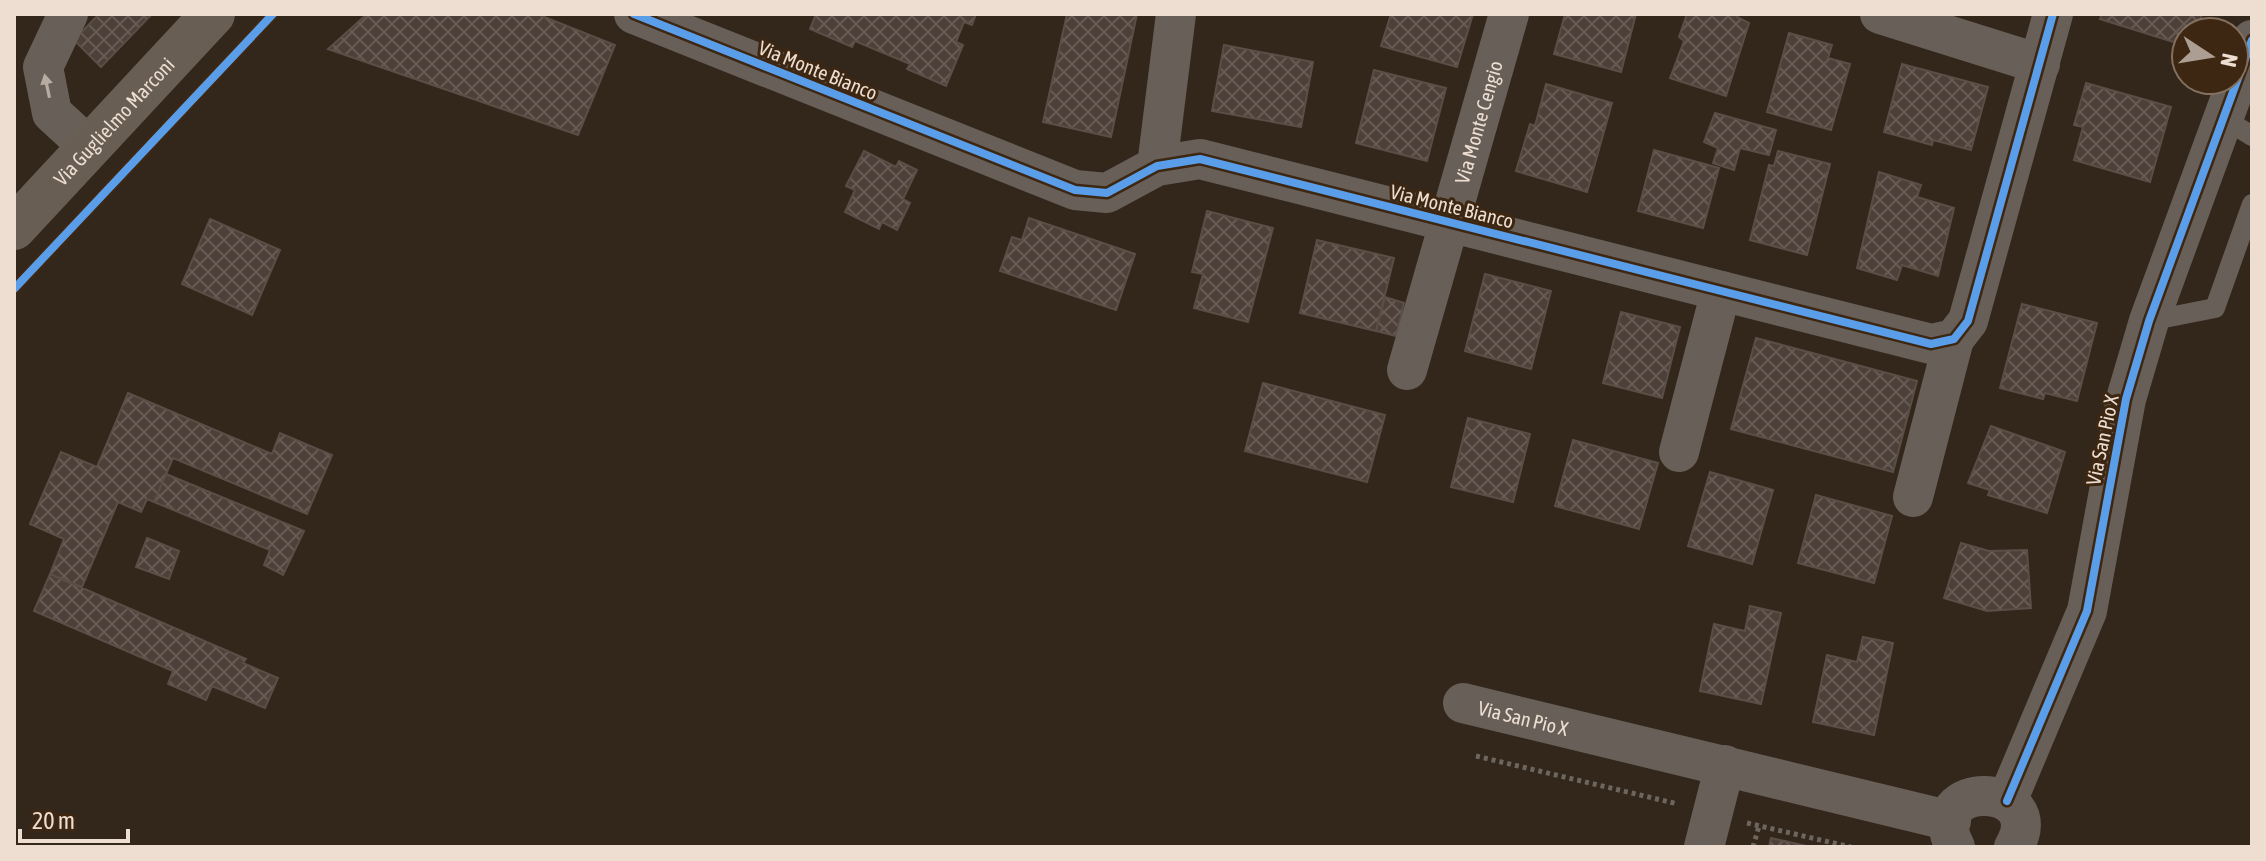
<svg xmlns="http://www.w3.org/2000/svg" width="2266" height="861" viewBox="0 0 2266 861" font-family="'Asap Condensed',sans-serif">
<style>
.building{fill:url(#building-cross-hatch);stroke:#5a4e46;stroke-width:2}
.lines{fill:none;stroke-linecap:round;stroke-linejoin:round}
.path{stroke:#6d665e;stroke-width:5;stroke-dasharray:4 4;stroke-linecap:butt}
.lane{stroke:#686058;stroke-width:20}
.street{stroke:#686058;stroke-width:40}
.primary{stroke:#695e54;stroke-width:44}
.cycleway-casing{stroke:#3d2712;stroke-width:13}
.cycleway{stroke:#5a9eea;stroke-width:8}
.oneway{fill:#b8aca1}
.labels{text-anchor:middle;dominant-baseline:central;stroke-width:6;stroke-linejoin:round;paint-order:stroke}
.street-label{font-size:20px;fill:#edded1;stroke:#3d2712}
</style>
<defs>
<pattern id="building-cross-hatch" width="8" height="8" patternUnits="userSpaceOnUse" patternTransform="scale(2)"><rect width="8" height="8" fill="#4c4038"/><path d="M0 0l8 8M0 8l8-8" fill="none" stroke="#665b54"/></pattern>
</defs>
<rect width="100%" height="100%" fill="#33271c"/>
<path class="building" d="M99,14h53l-51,53 -27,-27z
M367,14h170l78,31 -37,90 -250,-86z
M816,14h160l-4,11 -8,-3 -8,20 7,3 -17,41 -39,-17 3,-5 -55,-23 -3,6 -42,-18z
M1067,14h70l-26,123 -68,-15z
M1391,14h82l-16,53 -76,-21z
M1565,14h71l-15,58 -67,-18z
M1687,14h51l-1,3 12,6 -23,73 -56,-18 14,-37 -5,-4z
M2102,14h100l-5,18h-11v14l-86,-27z
M1789,33l43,12 -4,13 22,6 -19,66 -64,-18z
M1224,45l89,17 -12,65 -89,-16z
M1902,64l86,23 -17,63 -38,-10 -1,5 -48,-13z
M1374,70l72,18 -19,73 -71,-18z
M2086,83l85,24 -21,75 -76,-22 9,-33 -9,-2z
M1546,84l66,19 -25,89 -71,-21 14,-47 5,2z
M1715,113l61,17 -7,25 -29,-7 -6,22 -21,-7 5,-15 -14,-6z
M1654,150l65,18 -16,60 -65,-17z
M864,151l32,16 3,-6 18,9 -14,29 7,4 -13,27 -15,-8 -3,7 -34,-17 10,-22 -9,-4z
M1778,151l52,13 -23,91 -57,-15 19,-75 5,1z
M1879,172l42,13 -4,12 37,11 -16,68 -36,-11 -5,15 -40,-12z
M1207,211l66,17 -25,94 -54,-14 9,-34 -11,-2z
M1029,218l106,36 -19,56 -116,-39 12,-34 10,3z
M210,219l70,31 -28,65 -70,-31z
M1317,240l77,18 -18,73 -76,-18z
M1485,274l66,17 -20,78 -66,-18z
M1385,297l19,6 -8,33 -20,-5z
M2022,304l75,19 -20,78 -32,-8 -2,6 -43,-11z
M1621,312l59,15 -18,71 -59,-15z
M1756,338l161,43 -24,91 -162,-43z
M1263,383l122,32 -18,67 -122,-31z
M128,393l144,61 8,-21 52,22 -25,59 -134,-56 -19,44 -7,-3 -6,13 -23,-10 -36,85 -32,-13 14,-35 -34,-15 31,-72 36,15z
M1468,418l62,16 -17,68 -62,-15z
M1991,426l74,26 -18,61 -59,-18 2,-5 -22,-7z
M1573,440l85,23 -19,66 -84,-23z
M1710,472l63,18 -21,74 -64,-18z
M166,474l138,57 -21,44 -19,-10 6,-15 -116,-48z
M1816,495l76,21 -18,67 -76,-20z
M147,538l32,13 -10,28 -33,-12z
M1961,543l28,8 38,-1 4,58 -44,3 -43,-13z
M50,574l196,85 -3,4 35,15 -13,30 -53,-22 -6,14 -38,-16 5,-13 -139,-60z
M1750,606l31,7 -20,91 -61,-13 14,-67 31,7z
M1863,637l30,6 -19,92 -61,-13 14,-67 30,7z
M1771,838l40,9h-42z"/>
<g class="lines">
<path class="path" d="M1476,756l202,48
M1747,823l104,24
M1753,847l6,-21"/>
<path class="lane" d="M2223,118l29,18
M2149,321l66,-13 37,-104"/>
<g class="street">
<path d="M68,14l-25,53 9,46 37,34"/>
<path d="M634,14l441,176 32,3 50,-27 43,-7 731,185 23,-5 14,-18 85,-307"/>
<path d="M1880,14l160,50"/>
<path d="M1157,166l19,-152"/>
<path id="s1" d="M1407,370l102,-356"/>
<path d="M1679,452l42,-161"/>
<path d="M1913,497l41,-158"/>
<path id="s2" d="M1463,703l488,118"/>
<path d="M2007,801l80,-190 39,-212 23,-78 103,-281"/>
<path d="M1704,847l21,-82"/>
<path d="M1955,847c-36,-70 97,-66 59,0"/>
</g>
<path class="primary" id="s3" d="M14,228l199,-214"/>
<g class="cycleway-casing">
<path id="cycleway" d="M634,14l441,176 32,3 50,-27 43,-7 731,185 23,-5 14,-18 85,-307
M14,289l259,-275
M2007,801l80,-190 39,-212 23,-78 103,-281"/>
</g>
<use href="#cycleway" class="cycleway"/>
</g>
<defs><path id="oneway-solid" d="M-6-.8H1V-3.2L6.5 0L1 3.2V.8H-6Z" transform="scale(2)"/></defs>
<use class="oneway" href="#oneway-solid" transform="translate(47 86) rotate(-102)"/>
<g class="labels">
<g class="street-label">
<text transform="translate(818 70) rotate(22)">Via Monte Bianco</text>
<text stroke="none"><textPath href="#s3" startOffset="146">Via Guglielmo Marconi</textPath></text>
<text stroke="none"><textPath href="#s1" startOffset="258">Via Monte Cengio</textPath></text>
<text transform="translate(1452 206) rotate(14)">Via Monte Bianco</text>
<text transform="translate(2102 440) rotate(-78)">Via San Pio X</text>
<text stroke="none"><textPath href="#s2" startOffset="62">Via San Pio X</textPath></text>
</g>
</g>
<rect width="2266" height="861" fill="none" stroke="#edded1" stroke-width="32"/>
<g transform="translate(2210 56) rotate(102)"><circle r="38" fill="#3d2712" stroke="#83705e" stroke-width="2"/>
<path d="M0-6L14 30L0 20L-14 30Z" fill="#ac9e92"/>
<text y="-12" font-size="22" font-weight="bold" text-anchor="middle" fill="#edded1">N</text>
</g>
<path d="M20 829v12h108v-12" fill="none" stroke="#edded1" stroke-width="4"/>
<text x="32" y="829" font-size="24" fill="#edded1" stroke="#3d2712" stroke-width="6" paint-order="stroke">20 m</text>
</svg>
